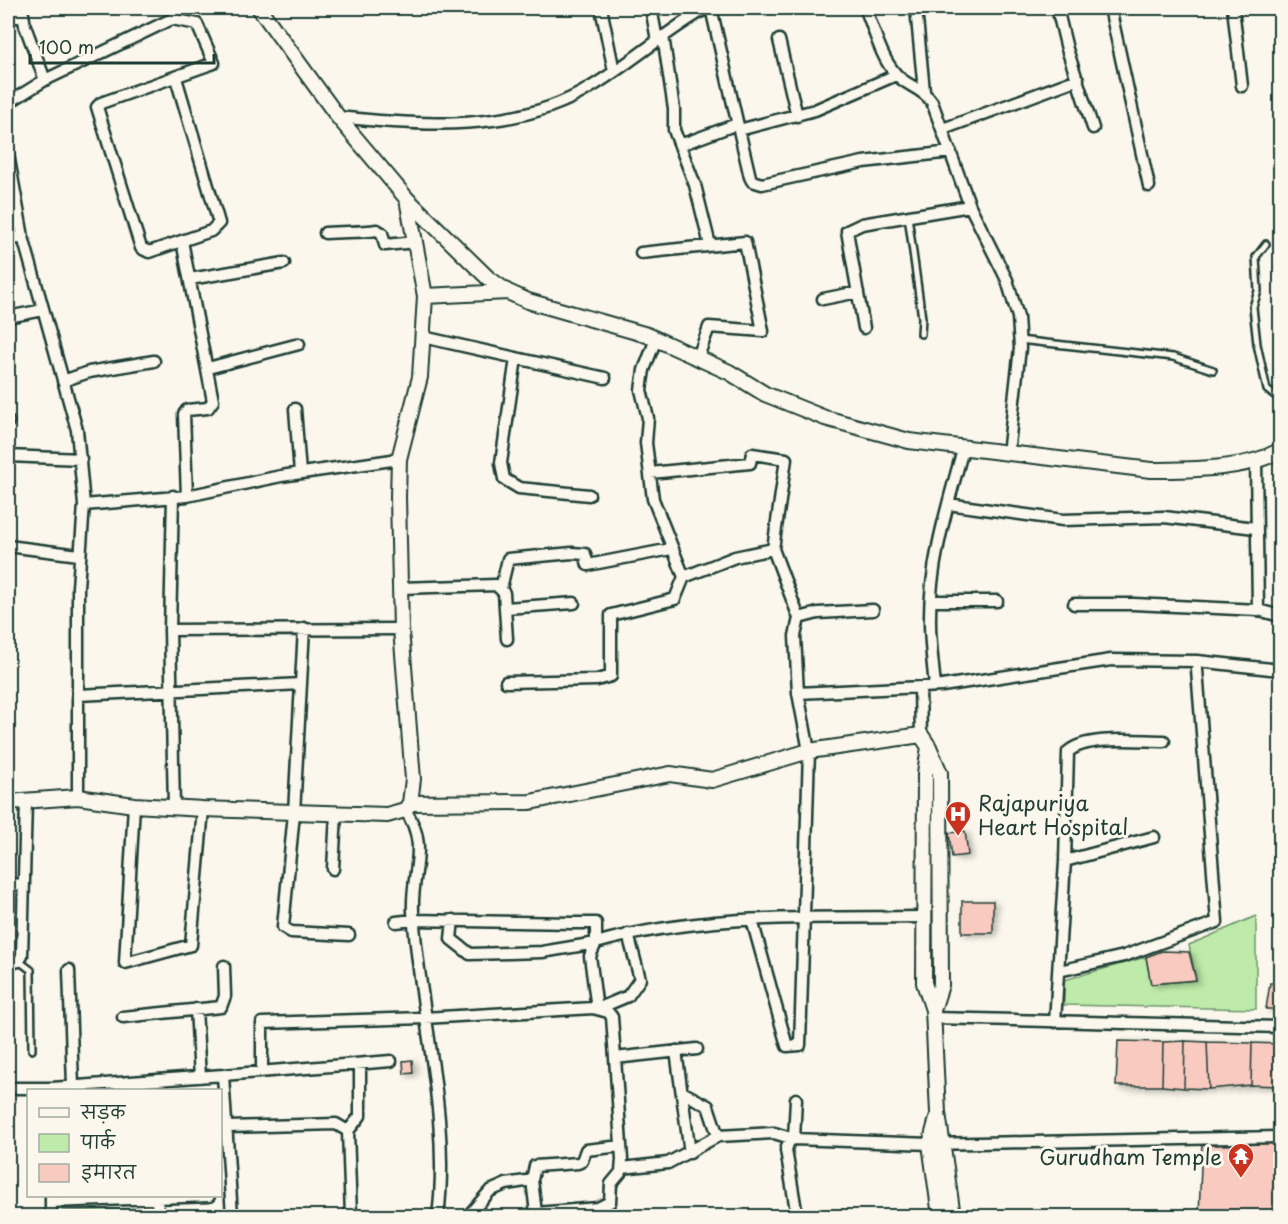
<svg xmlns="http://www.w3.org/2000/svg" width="1288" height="1224" viewBox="0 0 1288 1224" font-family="'Playpen Sans','Playpen Sans Deva',sans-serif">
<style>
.green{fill:#beeba9;stroke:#6e946e;stroke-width:1.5}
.building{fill:#f9cabf;stroke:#1f3d34;stroke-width:1.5;filter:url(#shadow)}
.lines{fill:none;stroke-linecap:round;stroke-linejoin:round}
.lane-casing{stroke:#1f3d34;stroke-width:10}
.street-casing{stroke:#1f3d34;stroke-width:15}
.secondary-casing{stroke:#1f3d34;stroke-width:18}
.lane{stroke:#fbf7ec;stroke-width:5}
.street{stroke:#fbf7ec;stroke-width:10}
.secondary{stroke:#fbf7ec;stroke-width:14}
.labels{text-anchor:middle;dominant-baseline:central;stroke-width:6;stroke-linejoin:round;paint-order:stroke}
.poi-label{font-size:21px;fill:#1f3d34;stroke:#fbf7ec;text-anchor:start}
</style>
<defs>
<filter id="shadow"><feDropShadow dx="4" dy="2.5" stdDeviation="3" flood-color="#0004"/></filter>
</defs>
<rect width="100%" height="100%" fill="#fbf7ec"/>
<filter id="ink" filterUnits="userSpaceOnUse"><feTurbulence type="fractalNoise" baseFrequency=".0167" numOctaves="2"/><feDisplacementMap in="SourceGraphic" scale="12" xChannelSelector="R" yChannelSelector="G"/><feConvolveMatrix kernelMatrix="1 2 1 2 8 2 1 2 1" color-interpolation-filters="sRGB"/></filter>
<g filter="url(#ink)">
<path class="green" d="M1256,916v93l-192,-4v-25l82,-23 5,27 45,-4 -7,-35z
M145,1208v8h-83v-5z"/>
<path class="building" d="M965,831l3,24 -16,2 -3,-24z
M962,901h31v32h-31z
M1162,951l27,1 7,28 -45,4 -5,-27z
M1270,983h10v26h-14z
M1118,1041l45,1 -1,44h-46z
M1185,1041l22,1 2,47 -25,-1z
M1185,1041l-1,47 -22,-2 1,-44z
M1207,1042l45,1 -1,42 -42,4z
M1252,1043l28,1v71h-4l2,-29 -27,-1z
M412,1060l1,13 -9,1 -1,-13z
M1280,1141v75h-81l3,-74z"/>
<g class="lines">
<g class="lane-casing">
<path id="lane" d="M908,216l14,102 -1,16
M1266,244l-10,13 2,34 -5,16 4,37 10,46 13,9
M1019,340l154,17 40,13
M19,961l12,9 1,80"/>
</g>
<g class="street-casing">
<path id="street" d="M22,8l3,18 20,54
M601,8l13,63
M651,8l6,32
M711,8l28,122 76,-20 81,-35
M865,8c9,20 15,48 30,65 10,13 27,14 37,29l38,104 37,74 11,37 2,31 -12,106
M916,8l8,83
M1057,8l10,41 26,79
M1110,8l39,178
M1233,8l9,78
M8,17h15
M663,36l11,73v21l21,55 15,60
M779,40l18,76
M8,103l37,-23 127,-61 25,5 17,39 -113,40 -4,4 44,141 8,4 62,-21 8,-8 -43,-145
M338,117c81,9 180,16 253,-30 40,-24 75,-56 116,-79
M943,129l135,-50
M739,130l11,47 2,4 10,3 101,-22 88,-10
M680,145l57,-21
M8,154l15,83 54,193 7,75 -6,82v210
M325,233c18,-2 34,0 52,-3l5,3 3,12 31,-3
M8,240l15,-3
M182,241l31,160 -5,7 -21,2 -3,4 3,82
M641,253l104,-11 18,89 -54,-4 -11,30
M190,279l94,-16
M823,299l35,-7
M8,317l35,-7
M864,328l-17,-97 15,-7 108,-18
M423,337l182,41
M656,339l-12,31 -3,20 7,28 -2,25 7,56 31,78 51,-20 38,-8 26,69
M516,358l-15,105 3,16 15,9 70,7
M208,368l91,-24
M63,381l26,-9 65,-11
M295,409l5,64
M8,421v1
M8,456l73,3
M1256,460l2,150 22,6
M650,473l100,-10 2,-9 34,5 -13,90
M173,496l-3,134 4,176
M948,504l115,16 101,-3 91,11
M84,505l103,-9 94,-20 118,-17
M8,546l71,9
M400,588l96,-3 8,8 3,46
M501,588l7,-29 64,-6 13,1 3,11 83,-16
M932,601h65
M1074,604h60l124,6
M506,608l68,-5
M304,628l-10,185 -11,114 8,5 58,3
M170,630l231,-1
M506,682l91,-2 14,-4v-61l64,-16 9,-22
M935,686c-2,-21 -5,-43 -5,-64 -1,-58 18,-118 33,-173
M920,688l1,47
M798,693l-3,-57 4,-18 19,-5 55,-3
M78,695l223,-11
M134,805l-9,158 66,-18 12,-136
M405,810c25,35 6,61 8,101 6,100 38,206 25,305
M1065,861l89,-24
M333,869l3,-55
M8,884l16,1
M752,920l35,126 13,-1 9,-294 -11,-58 144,-7 169,-26 86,1 83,9
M396,922l18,-2 159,3h23v20l-54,9 -72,2 -19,-15 2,-19
M628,934l12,45 -12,17 -31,13 -7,-53 6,-13c106,-30 218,-25 328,-26
M8,963l11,-2 3,-5 4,-155
M69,970l4,116
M1059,971l65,-15 93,-34 -20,-252
M196,1009l4,68
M123,1017l98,-10 4,-11 -1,-30
M934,1018l346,9
M1055,1022l10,-161 3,-109c18,-17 70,-11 96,-11
M676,1051l14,102
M615,1058l7,101 -1,13 -10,12 -1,18 -12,6 -62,5 -4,-33 3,-14 43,-3 4,-2 4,-11 35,-4
M262,1072v-49l162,-5 169,-10 15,4 4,5 3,41 82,-9
M223,1075l168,-14
M8,1088h44l171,-13 9,141
M682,1092l26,14 10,30
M796,1099l-2,40 -5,2 -3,9 11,66
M228,1127l108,-3 12,7 3,85
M348,1131l12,-15v-52
M622,1168l46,-5 50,-27 56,-3 20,6 136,5 350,-7
M157,1199l1,17
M51,1202l158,-6
M51,1216v-20
M468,1216l22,-25 16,-7 26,-4"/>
</g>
<g class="secondary-casing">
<path id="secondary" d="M259,8l79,109 69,82 18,97 83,-4 20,9 119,34 82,37 36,22 60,24 84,23 242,29c37,0 98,0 129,-20
M407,199l81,79 20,14
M929,747l-4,26 -1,210 9,27 5,103 15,103
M8,802l70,-5 56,8 69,4 184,6 18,-5 5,-7 3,-24 -12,-150 -3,-132 1,-38 21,-82 5,-81
M410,803l120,-1 140,-28 42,6 97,-29 112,-16 8,12 11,26 1,212 -8,25
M937,1118l-7,26 10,72"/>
</g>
<use href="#lane" class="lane"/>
<use href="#street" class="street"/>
<use href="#secondary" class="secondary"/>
</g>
</g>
<defs>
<g id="hospital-pin" transform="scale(1.35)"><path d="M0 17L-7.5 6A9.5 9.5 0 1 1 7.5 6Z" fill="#c8321e" stroke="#fbf7ec"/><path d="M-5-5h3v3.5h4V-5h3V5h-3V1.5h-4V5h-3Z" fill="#fff"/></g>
<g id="temple-pin" transform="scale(1.35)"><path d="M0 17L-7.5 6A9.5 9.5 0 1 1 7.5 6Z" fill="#c8321e" stroke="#fbf7ec"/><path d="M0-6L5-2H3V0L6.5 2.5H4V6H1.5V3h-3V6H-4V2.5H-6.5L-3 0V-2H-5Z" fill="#fff"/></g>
</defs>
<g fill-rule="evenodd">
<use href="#hospital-pin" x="958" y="814"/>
<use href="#temple-pin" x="1241" y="1156"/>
</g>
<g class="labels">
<g class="poi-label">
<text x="978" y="802">Rajapuriya<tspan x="978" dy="24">Heart Hospital</tspan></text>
<text x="1222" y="1156" text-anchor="end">Gurudham Temple</text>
</g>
</g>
<rect width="1288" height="1224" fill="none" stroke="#fbf7ec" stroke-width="30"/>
<rect x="15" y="15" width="1258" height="1194" fill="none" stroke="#1f3d34" stroke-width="2" filter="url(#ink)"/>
<rect x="27" y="1089" width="195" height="108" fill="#fbf7ec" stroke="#a3ada2" stroke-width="1.5"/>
<rect x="39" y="1108" width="30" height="9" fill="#fbf7ec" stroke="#a3ada2" stroke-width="1.5"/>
<text x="81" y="1119" font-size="18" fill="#1f3d34">सड़क</text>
<rect x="39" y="1134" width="30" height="18" fill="#beeba9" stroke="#a3ada2" stroke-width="1.5"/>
<text x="81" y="1149" font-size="18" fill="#1f3d34">पार्क</text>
<rect x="39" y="1164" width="30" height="18" fill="#f9cabf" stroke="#a3ada2" stroke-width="1.5"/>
<text x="81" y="1179" font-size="18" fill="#1f3d34">इमारत</text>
<path d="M30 54v9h184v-9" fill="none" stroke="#1f3d34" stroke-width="3"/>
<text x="39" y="54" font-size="18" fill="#1f3d34" stroke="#fbf7ec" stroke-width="4.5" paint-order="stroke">100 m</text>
</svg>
